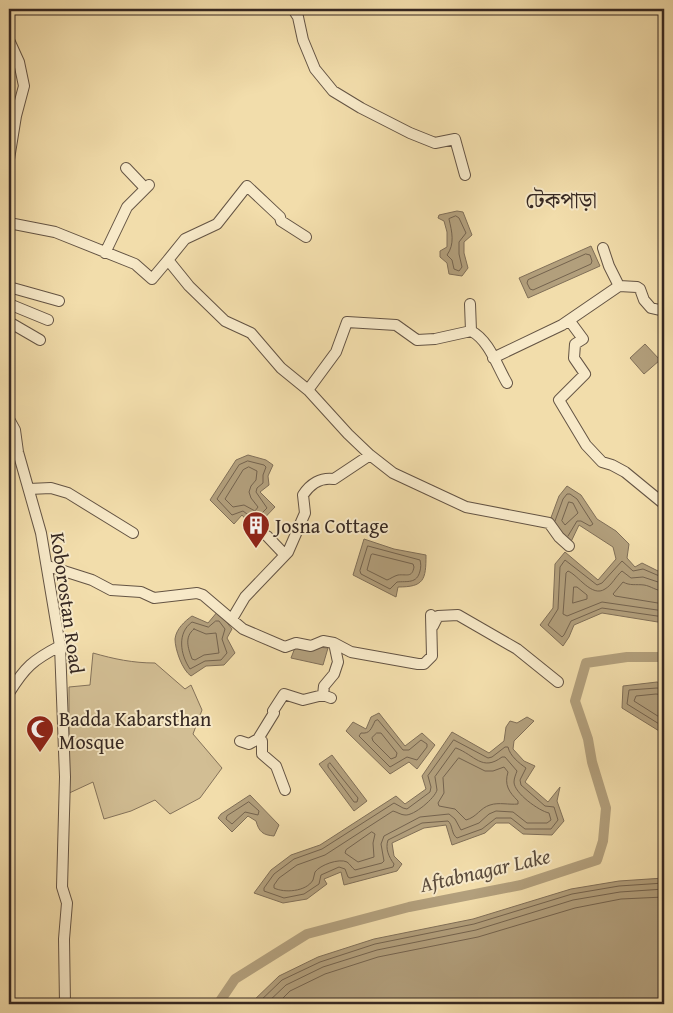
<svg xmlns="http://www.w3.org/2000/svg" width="673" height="1013" viewBox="0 0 673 1013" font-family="'Gentium Book Plus','Noto Serif Bengali',serif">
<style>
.green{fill:#d2be94;stroke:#84725a}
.water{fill:#b29f7c;stroke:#806f58}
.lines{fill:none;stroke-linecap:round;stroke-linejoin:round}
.shore{stroke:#74634e;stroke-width:1}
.canal{stroke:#b29f7c;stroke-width:10}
.street-casing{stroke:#645444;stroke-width:12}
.street{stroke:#f7e9c8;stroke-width:10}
.labels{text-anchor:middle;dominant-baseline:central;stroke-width:4;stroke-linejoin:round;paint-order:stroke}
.poi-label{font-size:20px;fill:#352721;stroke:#f7e9c8;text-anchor:start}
.street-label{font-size:20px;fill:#352721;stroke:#f7e9c8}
.water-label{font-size:21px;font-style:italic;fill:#5a4b3c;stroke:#f7e9c8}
.quarter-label{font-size:22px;fill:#352721;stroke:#f7e9c8}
</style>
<rect width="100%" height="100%" fill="#f2ddab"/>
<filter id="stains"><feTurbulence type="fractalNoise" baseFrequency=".004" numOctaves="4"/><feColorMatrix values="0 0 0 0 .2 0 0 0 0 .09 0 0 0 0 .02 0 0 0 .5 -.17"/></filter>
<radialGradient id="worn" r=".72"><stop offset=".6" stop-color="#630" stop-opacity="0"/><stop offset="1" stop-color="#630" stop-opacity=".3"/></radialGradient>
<path class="green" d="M93,653c21,6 40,10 62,10l30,26 6,-4 11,25 -9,24 29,34 -22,30 -30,16 -15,-14 -24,11 -27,8 -11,-37 -28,13 4,-33v-75l21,-2z"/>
<path class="water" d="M457,211l6,1 9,23 -8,7v11l4,15 -6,8 -13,-2 -2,-11 -7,-6v-6l7,-4v-15l-3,-11 -6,-3 1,-3z
M591,246l9,20 -72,32 -9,-20z
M645,344l15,16 -16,14 -14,-16z
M248,455l18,5 7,5 -5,11 1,9 -9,7 15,15 -21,22 -12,-14 -8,9 -24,-24 26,-40z
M567,486l14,9 16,24 19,12 13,13 -2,14 8,9 7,-4 22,11v49l-62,-10 -28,12 -5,12 -6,9 -23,-21 13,-17 2,-44 10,-12 33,28 18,-21 -3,-12 -34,-22 -10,21 -20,-23 10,-27z
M364,539l30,10 32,6c0,25 -2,32 -28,32l-2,10 -43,-22z
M218,611l14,18 -5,9 8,15 -11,12 -18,1 -15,10c-9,-6 -16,-27 -16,-37 1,-10 10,-18 17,-23l16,7z
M296,645l32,3 -5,17 -32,-7z
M657,682l7,2v50l-42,-26 1,-22z
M379,713l26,33 17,-13 13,12 -18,24 -8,-7 -19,12 -44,-43 7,-9 13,7 5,-12z
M527,717l7,4 -20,20 -1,8 11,12 11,5 -10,16 23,20 12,-15 -3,14 7,20 -12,14 -29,-1 -14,-11h-13l-11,10 -33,12 -6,-20 -22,3 -32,15 2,13 8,8 -5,7 -53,14 -3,-13 -17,7 3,5 -20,15 -24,4 -29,-10 17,-23 20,-15 29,-10 76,-49 9,8 21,-15 -4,-13 30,-44 37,21 15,-12 2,-14 4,-6 7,2z
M332,755l35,46 -13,10 -35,-47z
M250,795l29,30 -5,11c-11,-1 -15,-4 -18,-15l-8,-5 -16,16 -14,-14 3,-4z
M664,878v126h-414l29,-28 39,-19 56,-18 99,-20 98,-30 48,-8z"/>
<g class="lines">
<path class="shore" d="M456,216l3,2 7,15 -7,9v12l3,13 -3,4 -5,-2 -2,-9 -5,-5c8,-11 5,-23 2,-36z
M586,254l4,1 2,6 -1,3 -58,26 -3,-1 -3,-6 1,-3z
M248,461l16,4 2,2 -3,8v8l-6,5 -1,4 11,16 -12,12 -12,-9 -11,4 -15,-16 22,-34z
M249,467l8,4 -1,9 -5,6 -2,6 2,6 7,9 -3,4 -11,-6 -11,2 -8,-8 18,-29z
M569,502l4,1 5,10 -13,12 -3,-4z
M555,521l8,-22 4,-5h3l7,5 16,25 -3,2 -9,-5h-4l-9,15
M368,546l52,14c1,4 1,7 0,11 -3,13 -13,10 -23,11l-7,7 -29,-15 -1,-3z
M373,554l40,10 1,3c-2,11 -7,7 -16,8 -4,1 -8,4 -11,5l-20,-10 4,-15z
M664,578l-21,-9 -10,2 -11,-10 -20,22 -5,2 -32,-25 -5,7 -2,42 -10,16 14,12 2,-2 7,-14 31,-13 62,9
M664,584l-21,-7 -12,1 -9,-7c-6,5 -10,14 -17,18 -13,9 -27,-14 -37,-18l-2,2 -3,41 4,2 35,-14 62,9
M574,587h3l10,8v4l-14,4z
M664,591c-8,0 -13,-5 -20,-6 -8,-1 -14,1 -21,-3l-10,12 2,2 49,8
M216,621h3l6,8 -3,10 5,14 -6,7 -16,1 -15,8c-10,-15 -13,-36 2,-47l16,5z
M194,629l12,5 10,-1 3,20 -15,2 -9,5 -3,-1c-4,-11 -8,-22 2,-30z
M664,689l-7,-1 -28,2 -2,14 37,23
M664,695l-8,-1 -20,2 -2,5 30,19
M378,720l25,30h6l12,-10 6,4v3l-10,13 -10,-3 -17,10 -31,-31 2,-3c9,1 10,-4 14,-12z
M377,733h4l16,20 -1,4 -5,2 -18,-18 -1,-3z
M454,740l34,18 4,-1 13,-10h3c2,9 11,16 18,21l-6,12 1,5 24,21 9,1 4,13 -7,9h-26l-14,-11h-15l-14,11 -25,9c-6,-4 -4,-13 -9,-17l-26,2 -34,17c-3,9 1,17 6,24l-1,3 -43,11 -2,-1 -3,-8 -6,-2 -18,8 -2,9 -15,10 -20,4 -20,-7v-3l10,-14 20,-15 28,-10 72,-46 9,5 4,1 23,-17 1,-5 -3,-11z
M456,748c19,7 26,24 46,9h3l12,14c-1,3 -3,7 -3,11 0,11 25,29 35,31l2,7 -4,3h-20l-14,-11 -17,-1 -7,3 -10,9 -18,7 -6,-11 -6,-5 -29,3 -36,19 -3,8 3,17 -2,2 -27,7c-3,-2 -5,-6 -8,-8 -8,-4 -27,3 -32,10 -1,3 -1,5 -2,8 -7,12 -29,13 -39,8v-3l5,-7 18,-13 28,-10 68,-44c4,1 8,4 12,4 9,1 30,-17 32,-25l-2,-13z
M459,758l26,13h8l11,-4 4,5c-4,13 1,20 10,29v3c-9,1 -19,-2 -28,1 -10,3 -13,12 -24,15l-11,-11 -16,-3 -1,-3 6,-10 -1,-15z
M330,763l28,35 -1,4h-3l-26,-35v-2z
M249,802l10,9 -1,4 -13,-3 -13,12 -6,-5 1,-3z
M372,832l3,2 -2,9 1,14 -16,5 -13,-9 1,-3z
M257,1004l25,-24 38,-18 55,-18 99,-20 98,-30 47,-8 45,-3
M266,1004l20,-19 37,-18 54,-17 99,-20 97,-30 47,-8 44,-3
M277,1004l13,-13 35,-17 53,-17 100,-20 97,-29 46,-9 43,-2"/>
<path class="canal" d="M218,1004l17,-25 72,-45 102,-27 112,-22 76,-25 6,-19 3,-33 -14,-46 -4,-23 -13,-38 11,-38 41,-6h37"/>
<g class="street-casing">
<path id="street" d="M293,9l5,8 5,23 12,29 18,22 28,17 49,25 25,10 20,-4 10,36
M9,40l10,22 5,24 -8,30 -7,43
M126,168l19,20
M9,223l46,9 80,32 17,15 16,-19 21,26 36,35 26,12 30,35 27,22 28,-38 11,-30 49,3 21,15 18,-1 36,-8 -1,-27
M603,248l6,18 10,20
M105,253l22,-46 22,-22
M168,260l17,-21 32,-15 30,-38 33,31 1,4 25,16
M9,287l50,14
M9,304l39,16
M569,320l14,19 -8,5 -1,14 11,16 -26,26 27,45 16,17 10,3 13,7 39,32
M9,322l31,18
M471,331c18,9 26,35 36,52
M493,358l69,-33 57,-39 18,1 3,2 4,11 7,8 13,3
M9,419l6,11 3,22 23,81 19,113 5,131 -3,110 5,16 -3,36 1,65
M370,455l23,18 73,34 83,16 10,14 10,9
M29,489l22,-1 17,5 65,40
M267,536l18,19
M48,566l44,14 19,10 30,2 13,6 43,-5 6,2 40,34 42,18 11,-4 15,3 12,-5 11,2 17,9 67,12h6l8,-8 -1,-41
M232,619l13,-22 43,-45 17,-39 -2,-18c7,-11 18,-18 31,-16l36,-24 -22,-21 -40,-44
M433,626l5,-10 20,-1 59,34 41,33
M9,693c16,-26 24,-33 51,-47
M331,698l-8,-3 1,-9 10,-12 4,-12 -4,-19
M240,741l9,3 9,-5
M285,790l-9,-24 -14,-12v-13l-4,-2 16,-26 -1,-2 11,-17 19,6 20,-5"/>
</g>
<use href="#street" class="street"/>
</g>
<defs>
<g id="building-pin" transform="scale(1.4375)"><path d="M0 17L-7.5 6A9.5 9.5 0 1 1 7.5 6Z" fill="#8f2418" stroke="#f7e9c8"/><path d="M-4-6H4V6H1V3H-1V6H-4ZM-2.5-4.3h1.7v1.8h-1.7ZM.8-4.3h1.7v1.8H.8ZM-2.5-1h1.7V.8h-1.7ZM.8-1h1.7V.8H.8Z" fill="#fff"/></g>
<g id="mosque-pin" transform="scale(1.4375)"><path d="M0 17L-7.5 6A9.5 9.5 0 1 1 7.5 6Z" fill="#8f2418" stroke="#f7e9c8"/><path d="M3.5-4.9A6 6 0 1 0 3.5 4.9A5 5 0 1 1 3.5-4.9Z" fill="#fff"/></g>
</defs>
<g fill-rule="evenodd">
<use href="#building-pin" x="256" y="525"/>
<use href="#mosque-pin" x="40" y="729"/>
</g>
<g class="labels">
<g class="poi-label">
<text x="275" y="525">Josna Cottage</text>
<text x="59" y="718">Badda Kabarsthan<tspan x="59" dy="23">Mosque</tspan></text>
</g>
<g class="street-label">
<text transform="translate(68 603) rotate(82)">Koborostan Road</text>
</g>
<g class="water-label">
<text transform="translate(485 870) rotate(-13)">Aftabnagar Lake</text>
</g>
<g class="quarter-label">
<text x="561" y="200">টেকপাড়া</text>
</g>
</g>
<rect width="673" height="1013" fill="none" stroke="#f2ddab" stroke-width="30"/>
<rect x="10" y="10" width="653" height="993" fill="none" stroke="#352721" stroke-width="2.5"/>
<rect x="15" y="15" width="643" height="983" fill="none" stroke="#352721"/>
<rect width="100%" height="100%" filter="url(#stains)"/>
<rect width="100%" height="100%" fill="url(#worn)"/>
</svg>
